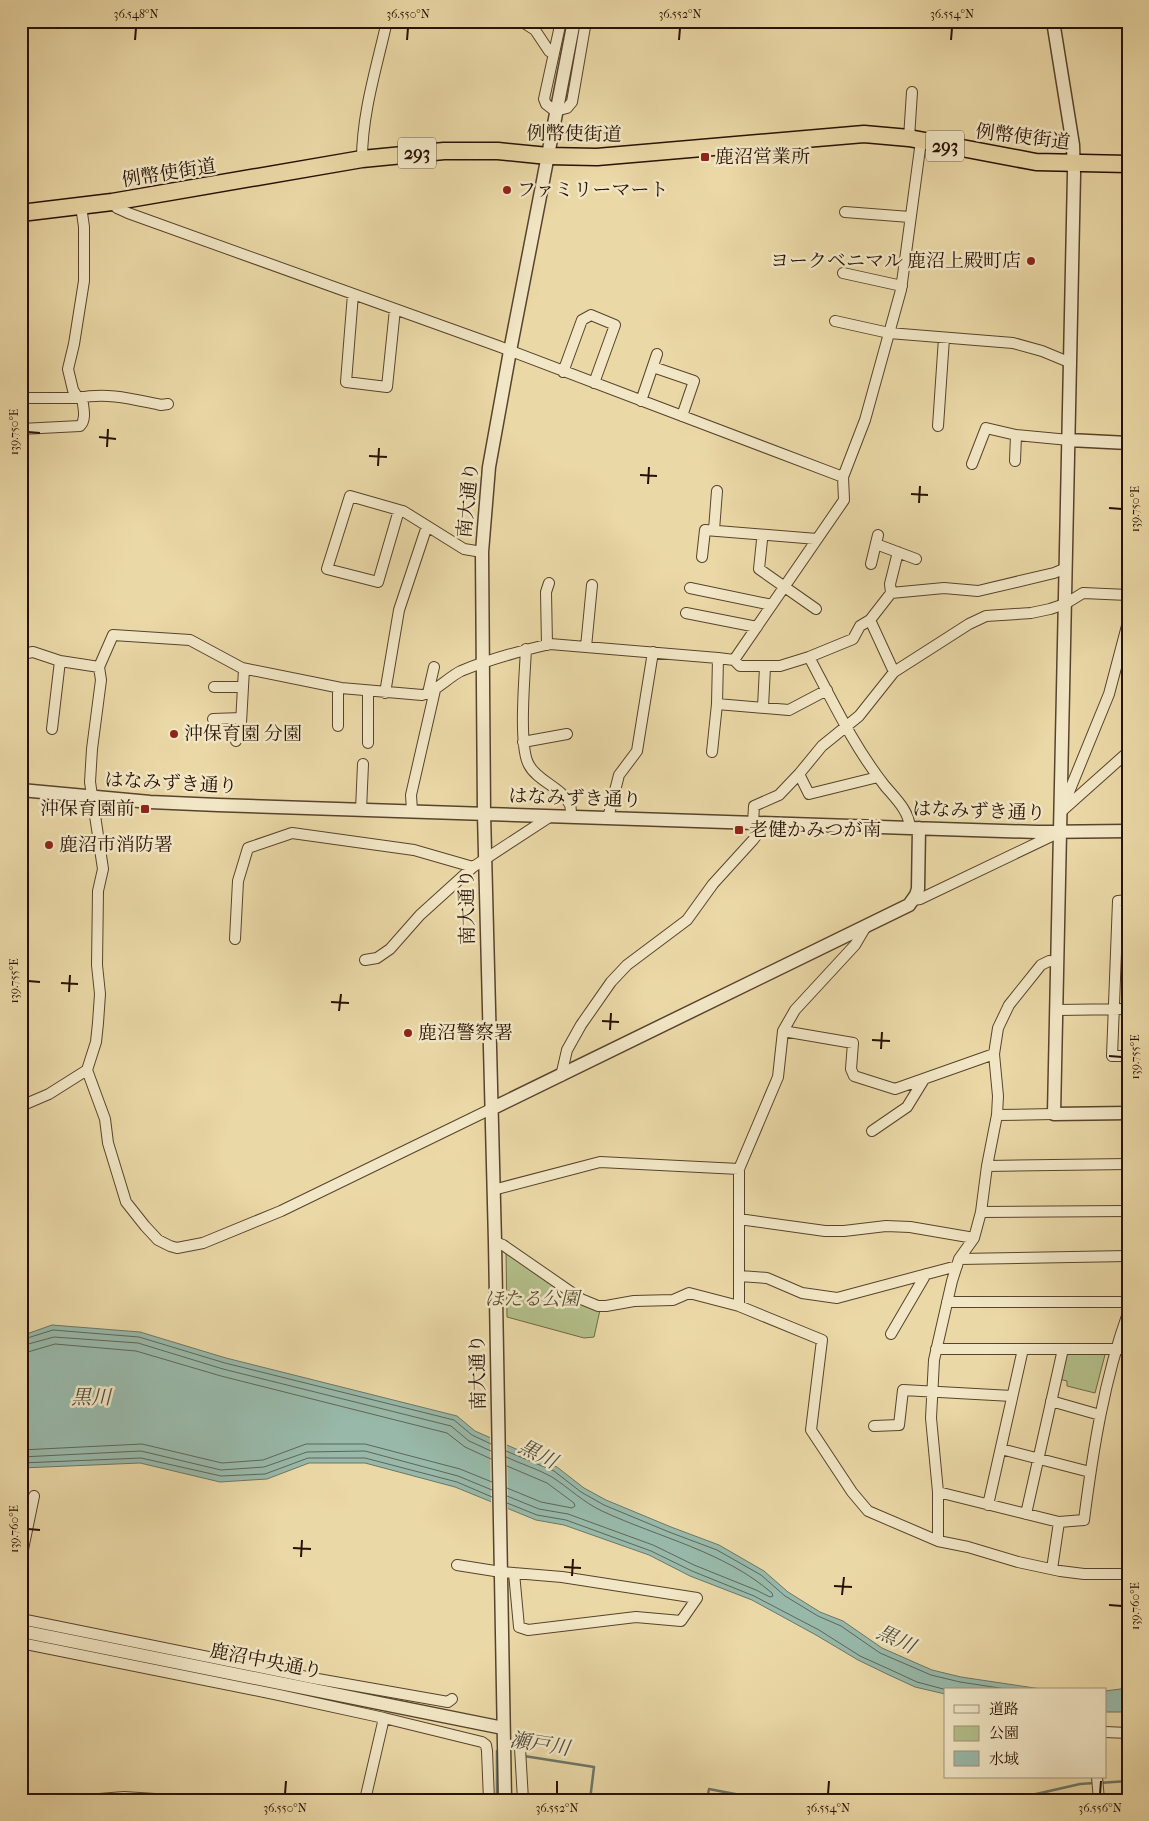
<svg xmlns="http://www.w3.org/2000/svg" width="1149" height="1821" viewBox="0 0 1149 1821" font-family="'IM FELL French Canon','Noto Serif JP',serif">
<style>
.green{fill:#b3bf89;stroke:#6e6846}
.water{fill:#98b9aa;stroke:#6b7668}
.pier{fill:#ead8a6}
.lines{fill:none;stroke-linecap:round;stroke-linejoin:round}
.shore{stroke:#606557;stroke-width:1}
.stream{stroke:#6b7668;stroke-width:2.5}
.minor-casing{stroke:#58432c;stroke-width:12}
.tertiary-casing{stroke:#58432c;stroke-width:15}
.trunk-casing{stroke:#281104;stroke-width:19}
.minor{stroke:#f1e6c5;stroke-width:10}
.tertiary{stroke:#f1e6c5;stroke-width:12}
.trunk{stroke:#ead8a6;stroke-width:16}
.ticks{fill:none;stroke:#281104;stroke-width:2}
.poi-dot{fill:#8f2418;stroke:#f1e6c5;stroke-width:2}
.labels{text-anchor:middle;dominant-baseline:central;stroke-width:5;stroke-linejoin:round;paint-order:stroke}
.shield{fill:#f1e6c5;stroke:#64513e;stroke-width:1}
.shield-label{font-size:18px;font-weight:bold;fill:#281104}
.street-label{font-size:19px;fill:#281104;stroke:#f1e6c5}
.poi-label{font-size:19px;fill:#281104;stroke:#f1e6c5;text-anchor:start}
.park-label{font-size:19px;font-style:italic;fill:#594e33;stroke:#f1e6c5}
.water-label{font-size:20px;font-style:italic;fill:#4f4c3e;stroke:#f1e6c5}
.neatline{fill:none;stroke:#281104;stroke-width:2}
.ticks-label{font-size:12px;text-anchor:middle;fill:#281104}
</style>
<rect width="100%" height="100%" fill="#ead8a6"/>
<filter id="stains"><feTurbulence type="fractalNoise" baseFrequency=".004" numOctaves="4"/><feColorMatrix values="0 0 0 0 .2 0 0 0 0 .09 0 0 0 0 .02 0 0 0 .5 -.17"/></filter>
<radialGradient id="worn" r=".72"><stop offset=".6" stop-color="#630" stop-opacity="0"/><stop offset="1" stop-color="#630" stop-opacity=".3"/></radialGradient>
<path class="green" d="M506,1252l94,58 -6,27 -10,1 -77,-21z
M1069,1351h37l-11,42 -28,-7v-5l-8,-2 5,-24z"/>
<path class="water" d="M52,1325l88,7 86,26 231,58 18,15 82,36 27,21 22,12 65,27 48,18 45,26 24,21 32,20 23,9 39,27 50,22 29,7 87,13h-103v4l-30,-7 -26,-12 -31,-15 -42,-25 -64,-35 -62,-24 -41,-21 -85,-30 -28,-5 -81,-33 -90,-24h-56l-42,16 -47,3 -80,-19 -119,5v-132z
M1128,1688v24h-23v-21z"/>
<path class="pier" d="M490,1435l17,7 1,69 -17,-7z"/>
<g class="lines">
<path class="shore" d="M21,1340l32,-10 86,7 86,26 229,57 18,15 19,9
M21,1346l33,-9 84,6 85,26 228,57 18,15 22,10
M21,1354l34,-10 81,7 85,25 226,57 18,14 26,12
M21,1450l121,-6 80,19 41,-3 43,-16h59l95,25 32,13
M506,1451l48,20 27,21 23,13 65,27 48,18 44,25 24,21 33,20 23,10 39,27 51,22 29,7 53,8
M21,1457l120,-6 80,19 43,-3 43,-15 58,-1 93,25 34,14
M506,1457c15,7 32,12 46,20 17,11 31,25 50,34 58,27 121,40 170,82l1,3 -3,1 -14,-7 -62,-25 -41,-20 -85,-31 -29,-5 -32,-13
M21,1463l120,-5 80,18 44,-2 43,-16h57l92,24 35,15
M507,1466l40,17 27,20 1,3 -3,2 -31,-6 -34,-14
M507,1503l30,12 29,5 85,31 41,20 62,25 65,34 41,26 31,14 26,12 30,8"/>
<path class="stream" d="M524,1756l70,11 -4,33
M1099,1783l29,-2
M497,1800v-49h2
M707,1800l2,-11 57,11
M1010,1800l70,-16 14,-1"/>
<g class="minor-casing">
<path id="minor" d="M521,21l14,9 14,21 4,3
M561,21l-17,78 2,5 9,7 12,-3 5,-6 14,-81
M909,138l3,-46
M362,159c0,-46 15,-93 25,-138
M112,202l5,6 11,5 370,133 345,131
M845,212l65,5
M843,273l59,13
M353,294l-7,88 41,5 8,-78
M835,321l54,12 124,10 29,8 29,12
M653,367l41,14 -12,35
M563,372l19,-52 9,-5 24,10 -21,58
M21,398h57l-5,-8 -5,-21 6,-25 10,-63v-54l-3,-21
M78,398c30,-6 54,1 83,7l7,-1
M641,401l16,-47
M938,426l6,-88
M21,429l59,-3c7,-7 3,-19 2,-29
M1015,461l1,-26
M972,464l14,-36 30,7 53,5
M399,510l-21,72 -51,-13 23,-73 49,14 4,1 61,38 18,3
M714,530l3,-39
M762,540l-3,29 57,40
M876,544l40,15
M702,557l3,-27 112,9
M871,564l7,-29
M690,588l82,17
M891,593l-1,-9 8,-32
M686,613l71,14
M870,620l24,52
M547,645l-1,-53 3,-9
M586,647l6,-62
M526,649c-1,24 -8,98 3,116 8,16 34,23 41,40 1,3 1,8 1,11
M21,654l12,-2 27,9 39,6
M809,657c23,43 45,90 76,129 11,13 24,25 25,42
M718,658l-1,46 72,6 38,-20
M734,660l110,-160 -1,-23 22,-57 36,-130 20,-149
M214,687h29
M338,688v38
M385,693l14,-83 28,-84
M428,693l6,-26
M763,707l2,-40
M213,719l28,-1
M52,729l8,-68
M236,741l5,-18 3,-54
M523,742l44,-8
M368,743v-51
M712,752l5,-48
M799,774l10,20 69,-17
M1062,809l47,-115 19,-72
M361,810l2,-46
M1063,810l65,-58
M412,811l-1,-16 24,-105
M608,818l11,-43 18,-24 16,-99
M753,823l1,-17 25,-11 20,-21 23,-28 37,-30 35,-44 75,-48 17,-8 45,-3 19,-4 15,-5 18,-11 45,2
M913,900l7,-1 140,-67
M1128,900l-10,1 -6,155h16
M865,928l-10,17 -60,65 -12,21 70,12 -2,26 3,7 41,13 99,-35
M235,939l3,-58 10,-33 44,-15 122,17 59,17
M365,960l12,-2 13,-9 30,-34 53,-48 78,-51
M1057,1010l71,-1
M783,1031l-5,46 -39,92v137l83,34 -11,90 41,62 16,19 70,30 30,6 50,15 42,9 24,3h44
M561,1076l6,-26 14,-25 30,-43 16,-17 60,-45 26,-36 40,-44 12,-16
M21,1106l28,-12 38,-24
M491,1109l-210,102 -78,32 -26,5 -7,-2 -12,-6 -13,-14 -19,-24 -18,-59 -3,-24 -18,-49 9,-28 2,-19 2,-29 -3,-29 1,-74 5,-22 -13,-87 2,-33 9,-69 -2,-13 14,-32 77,5 52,28 99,20 81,7c15,-4 25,-17 39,-24 29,-12 59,-20 89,-27l168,14 16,2 6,6h40l29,-9 44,-18 7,-13 10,-6 21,-27 53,-5 34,3 76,-18 12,-5
M997,1115l57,-1
M872,1131l35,-24 16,-26
M987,1166l141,-2
M493,1190l107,-28 139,7
M981,1212l147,-1
M739,1219l86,12h19l42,-5 24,1 64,11
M495,1242l8,3 78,54 17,7h8l28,-5 39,-1 16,-7 50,13
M959,1259l169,-3
M740,1276l27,2 35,15 35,5 120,-32
M947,1302h181
M891,1334l35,-60
M936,1349h192
M1051,1401l49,14
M874,1426l25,-1 4,-35 109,6
M1001,1449l89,23
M938,1492l121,30 25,-2c9,-70 20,-140 44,-207
M988,1505l35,-156
M1026,1514l37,-165
M938,1541v-49l-7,-74 3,-58 18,-79 7,-22 15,-21 7,-26 6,-46 10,-51 1,-19 -4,-42 4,-26 11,-23 32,-40 8,-4 8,1
M21,1559l13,-63
M457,1565l44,7 61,5 135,21 -16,23 -45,-4 -108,13 -9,-3 -5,-54
M1052,1569l7,-47
M21,1619l291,59 136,24 4,-3
M21,1643l258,52 105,23 98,24 4,3 1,6 2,49
M1105,1732l23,1
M520,1748l3,52
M1097,1777l2,23
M87,1800l37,-3 47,3
M365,1800l19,-82"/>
</g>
<g class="tertiary-casing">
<path id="tertiary" d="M1053,21l20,124 1,29 -20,940 74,-1
M1069,440l59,3
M21,790l129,12 68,3 692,23 127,4 91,-1
M491,1109l418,-204 7,-10 2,-6 1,-61
M21,1631l482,97
M505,1800l-10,-558 -11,-428 -2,-262 7,-85 21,-116 64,-330"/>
</g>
<g class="trunk-casing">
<path id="trunk" d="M21,213l91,-11 250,-43 82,-8h54l50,5 49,1 267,-23 45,4 127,24 92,2"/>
</g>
<use href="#minor" class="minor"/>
<use href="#tertiary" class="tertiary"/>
<use href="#trunk" class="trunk"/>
</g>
<path class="ticks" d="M135,40l1,-12M407,40l1,-12M679,40l1,-12M951,40l1,-12M28,432l12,1M99,437l17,2M107,447l1,-18M369,456l18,1M378,466l1,-18M640,475l17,1M648,484l1,-17M911,494l17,1M919,503l1,-17M1109,508l13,1M28,981l12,1M61,983l17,1M69,992l1,-17M331,1002l18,1M339,1011l2,-17M602,1021l17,1M610,1030l1,-17M872,1040l18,1M881,1049l1,-17M1109,1056l13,1M28,1529l12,1M293,1548l18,1M301,1557l1,-17M564,1567l17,1M572,1576l1,-17M834,1586l18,1M842,1595l2,-18M1109,1605l13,1M285,1794l1,-13M557,1794v-13M828,1794l1,-13M1100,1794l1,-13"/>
<g class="poi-dot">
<rect x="700" y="152" width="10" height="10" rx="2.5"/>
<circle cx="507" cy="190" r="5"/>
<circle cx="1031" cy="261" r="5"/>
<circle cx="174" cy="734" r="5"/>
<rect x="140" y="804" width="10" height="10" rx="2.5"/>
<rect x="734" y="825" width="10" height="10" rx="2.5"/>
<circle cx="49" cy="845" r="5"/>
<circle cx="408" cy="1033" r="5"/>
</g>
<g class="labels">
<g class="shield">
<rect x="926" y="130.5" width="38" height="31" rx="4"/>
<rect x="398" y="137.5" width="38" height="31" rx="4"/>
</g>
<g class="shield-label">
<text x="945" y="146">293</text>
<text x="417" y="153">293</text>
</g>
<g class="street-label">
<text transform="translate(574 134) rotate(1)">例幣使街道</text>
<text transform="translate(1023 137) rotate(7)">例幣使街道</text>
<text transform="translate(169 173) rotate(-9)">例幣使街道</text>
<text transform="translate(468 500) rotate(-84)">南大通り</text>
<text transform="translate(171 783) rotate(3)">はなみずき通り</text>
<text transform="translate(575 798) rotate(2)">はなみずき通り</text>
<text transform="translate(979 811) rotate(2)">はなみずき通り</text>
<text transform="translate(467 907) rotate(-91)">南大通り</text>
<text transform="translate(478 1372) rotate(-91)">南大通り</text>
<text transform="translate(266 1661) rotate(11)">鹿沼中央通り</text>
</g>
<g class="poi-label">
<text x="715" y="157">鹿沼営業所</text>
<text x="517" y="190">ファミリーマート</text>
<text x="1021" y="261" text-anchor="end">ヨークベニマル 鹿沼上殿町店</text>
<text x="184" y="734">沖保育園 分園</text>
<text x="135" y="809" text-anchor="end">沖保育園前</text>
<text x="749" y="830">老健かみつが南</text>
<text x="59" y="845">鹿沼市消防署</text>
<text x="418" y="1033">鹿沼警察署</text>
</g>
<g class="park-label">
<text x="532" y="1299">ほたる公園</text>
</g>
<g class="water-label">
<text x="91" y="1397">黒川</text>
<text transform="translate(538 1454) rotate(27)">黒川</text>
<text transform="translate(896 1639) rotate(25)">黒川</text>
<text transform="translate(540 1744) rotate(9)">瀬戸川</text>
</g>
</g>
<rect width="1149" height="1821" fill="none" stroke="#ead8a6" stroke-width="55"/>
<rect x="944" y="1688" width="162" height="90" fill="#f1e6c5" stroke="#a19178"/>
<rect x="954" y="1705" width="25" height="8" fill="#f1e6c5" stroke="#a19178"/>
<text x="989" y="1714" font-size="15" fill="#281104">道路</text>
<rect x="954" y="1726" width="25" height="15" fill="#b3bf89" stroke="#a19178"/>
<text x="989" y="1738" font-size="15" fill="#281104">公園</text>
<rect x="954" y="1751" width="25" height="15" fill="#98b9aa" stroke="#a19178"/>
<text x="989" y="1764" font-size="15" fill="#281104">水域</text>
<rect x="28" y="28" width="1094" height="1766" class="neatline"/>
<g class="ticks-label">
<text x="136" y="18">36.548°N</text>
<text x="408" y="18">36.550°N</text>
<text x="680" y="18">36.552°N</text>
<text x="952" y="18">36.554°N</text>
<text transform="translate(14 432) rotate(-90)" y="4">139.750°E</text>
<text transform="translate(1135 509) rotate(-90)" y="4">139.750°E</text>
<text transform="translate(14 981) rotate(-90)" y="4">139.755°E</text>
<text transform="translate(1135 1057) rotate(-90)" y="4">139.755°E</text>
<text transform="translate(14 1529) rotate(-90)" y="4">139.760°E</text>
<text transform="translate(1135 1606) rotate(-90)" y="4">139.760°E</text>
<text x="285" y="1812">36.550°N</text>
<text x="557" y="1812">36.552°N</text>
<text x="828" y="1812">36.554°N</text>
<text x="1100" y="1812">36.556°N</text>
</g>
<rect width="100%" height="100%" filter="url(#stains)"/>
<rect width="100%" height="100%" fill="url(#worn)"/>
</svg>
